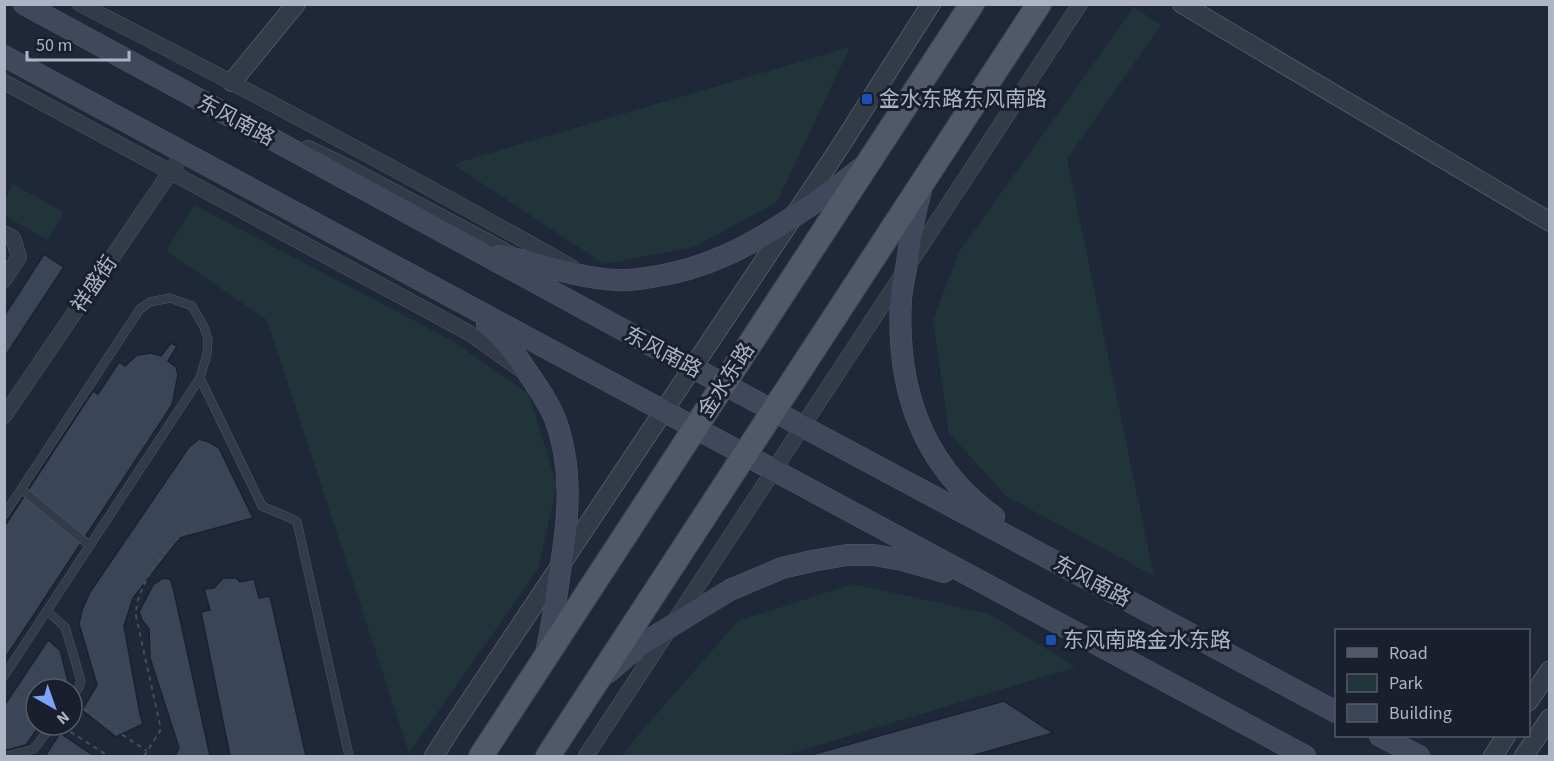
<svg xmlns="http://www.w3.org/2000/svg" width="1554" height="761" viewBox="0 0 1554 761" font-family="'Source Sans 3','Noto Sans SC',sans-serif">
<style>
.green{fill:#213439}
.building{fill:#3b4558;stroke:#1b212f;stroke-width:1.5}
.lines{fill:none;stroke-linecap:round;stroke-linejoin:round}
.service-casing{stroke:#505766;stroke-width:9}
.minor-casing{stroke:#505766;stroke-width:16}
.tertiary-casing{stroke:#505766;stroke-width:20}
.secondary-casing{stroke:#505766;stroke-width:22}
.primary-casing{stroke:#3c4352;stroke-width:26}
.path{stroke:#3f5156;stroke-width:2;stroke-dasharray:4.5 4.5;stroke-linecap:butt}
.service{stroke:#333a48;stroke-width:8}
.minor{stroke:#333a48;stroke-width:15}
.tertiary{stroke:#333a48;stroke-width:18}
.secondary{stroke:#41485b;stroke-width:21}
.primary{stroke:#515968;stroke-width:24}
.transit-dot{fill:#1a4fb4;stroke:#191f2c;stroke-width:2}
.labels{text-anchor:middle;dominant-baseline:central;stroke-width:6;stroke-linejoin:round;paint-order:stroke}
.poi-label{font-size:21px;fill:#adb4c5;stroke:#191f2c;text-anchor:start}
.street-label{font-size:21px;fill:#adb4c5;stroke:#191f2c}
</style>
<rect width="100%" height="100%" fill="#1f2838"/>
<path class="green" d="M1134,7l27,18 -94,134 87,417 -148,-80 -57,-63 -16,-113 26,-68z
M850,47l-73,155 -83,45 -90,17 -151,-100z
M13,184l51,28 -16,28 -43,-24v-16z
M194,205l257,135 78,54 28,92 -19,83 -129,184 -142,-433 -101,-69z
M853,584l136,30 87,53 -293,89h-161l16,-21 100,-114z"/>
<path class="building" d="M44,254l20,13 -60,91v-42z
M171,343l6,3 -9,15 8,6 2,8 -6,30 -168,255v-133l89,-136 5,3 21,-32 6,4 12,-11 14,-2 10,3z
M199,439l10,3 10,6 34,70 -73,20 -47,60 -9,28 16,88 3,10 -27,13 -34,-27 15,-25 -18,-61 3,-14 8,-18 99,-145z
M163,578l7,1 3,8 37,169h-35l4,-8 -29,-90 -1,-29 -7,-9 -3,-8 14,-27z
M223,578h13l4,4 14,-3 5,19 11,-2 36,160h-76l-29,-144 9,-2 -6,-21 10,-1z
M48,640l12,10 9,35 -3,4h-30v36h4l-14,20 -22,6v-45z
M1004,701l49,32 -82,23h-164z
M60,733l34,23h-49z"/>
<g class="lines">
<g class="service-casing">
<path id="service" d="M200,378l62,128c12,6 24,9 35,16l52,234
M21,489l69,57
M4,515l136,-206 10,-7 20,-4 22,8 12,21 4,12 -1,15 -7,24 -196,298
M47,611l18,16 1,3 15,51 -2,6 -7,10
M7,756l27,-7 18,-24"/>
</g>
<g class="minor-casing">
<path id="minor" d="M80,4c166,85 331,172 493,264
M4,82l467,252 49,35
M308,148l36,17 169,90
M4,233l9,5 6,19 -15,23
M4,416l180,-264
M586,756l494,-752"/>
</g>
<g class="tertiary-casing">
<path id="tertiary" d="M1182,4l368,218
M232,82l64,-78
M1528,702l22,-32
M434,756l17,-27 385,-576 95,-149
M1493,756l13,-20
M1524,756l26,-38"/>
</g>
<g class="secondary-casing">
<path id="secondary" d="M24,4l647,352 665,356
M4,56l1301,700
M921,191c-7,24 -11,47 -14,72 -2,12 -5,24 -6,36 -5,88 20,165 93,218
M499,255c38,8 78,23 117,25 12,1 24,-1 36,-3 53,-8 94,-29 138,-58 25,-16 49,-33 71,-51
M487,324c17,14 29,31 41,49 10,14 19,28 26,43 19,48 15,99 7,148 -4,31 -9,60 -15,90
M607,673l32,-27 91,-56 52,-22 30,-7 35,-6h27l28,5 42,12
M1380,736l39,20"/>
</g>
<g class="primary-casing">
<path id="primary" d="M481,756l491,-752
M548,756l491,-752"/>
</g>
<path class="path" d="M77,705l70,46
M63,727l45,29
M144,756l16,-25v-6l-24,-109c0,-7 1,-14 3,-19 7,-22 32,-58 52,-68"/>
<use href="#service" class="service"/>
<use href="#minor" class="minor"/>
<use href="#tertiary" class="tertiary"/>
<use href="#secondary" class="secondary"/>
<use href="#primary" class="primary"/>
</g>
<g class="transit-dot">
<rect x="861" y="93" width="12" height="12" rx="3"/>
<rect x="1045" y="634" width="12" height="12" rx="3"/>
</g>
<g class="labels">
<g class="poi-label">
<text x="879" y="99">金水东路东风南路</text>
<text x="1063" y="640">东风南路金水东路</text>
</g>
<g class="street-label">
<text transform="translate(236 120) rotate(28)">东风南路</text>
<text transform="translate(94 284) rotate(-56)">祥盛街</text>
<text transform="translate(663 352) rotate(28)">东风南路</text>
<text transform="translate(726 380) rotate(-57)">金水东路</text>
<text transform="translate(1092 581) rotate(28)">东风南路</text>
</g>
</g>
<rect width="1554" height="761" fill="none" stroke="#adb4c5" stroke-width="12"/>
<rect x="1335" y="629" width="195" height="108" fill="#191f2c" stroke="#545b69" stroke-width="1.5"/>
<rect x="1347" y="648" width="30" height="9" fill="#515968" stroke="#545b69" stroke-width="1.5"/>
<text x="1389" y="659" font-size="18" fill="#adb4c5">Road</text>
<rect x="1347" y="674" width="30" height="18" fill="#213439" stroke="#545b69" stroke-width="1.5"/>
<text x="1389" y="689" font-size="18" fill="#adb4c5">Park</text>
<rect x="1347" y="704" width="30" height="18" fill="#3b4558" stroke="#545b69" stroke-width="1.5"/>
<text x="1389" y="719" font-size="18" fill="#adb4c5">Building</text>
<g transform="translate(54 707) rotate(140)"><circle r="28" fill="#191f2c" stroke="#545b69" stroke-width="1.5"/>
<path d="M0-4.5L10 22L0 15L-10 22Z" fill="#7da3fa"/>
<text y="-9" font-size="16" font-weight="bold" text-anchor="middle" fill="#adb4c5">N</text>
</g>
<path d="M27 51v9h102v-9" fill="none" stroke="#adb4c5" stroke-width="3"/>
<text x="36" y="51" font-size="18" fill="#adb4c5" stroke="#191f2c" stroke-width="4.5" paint-order="stroke">50 m</text>
</svg>
